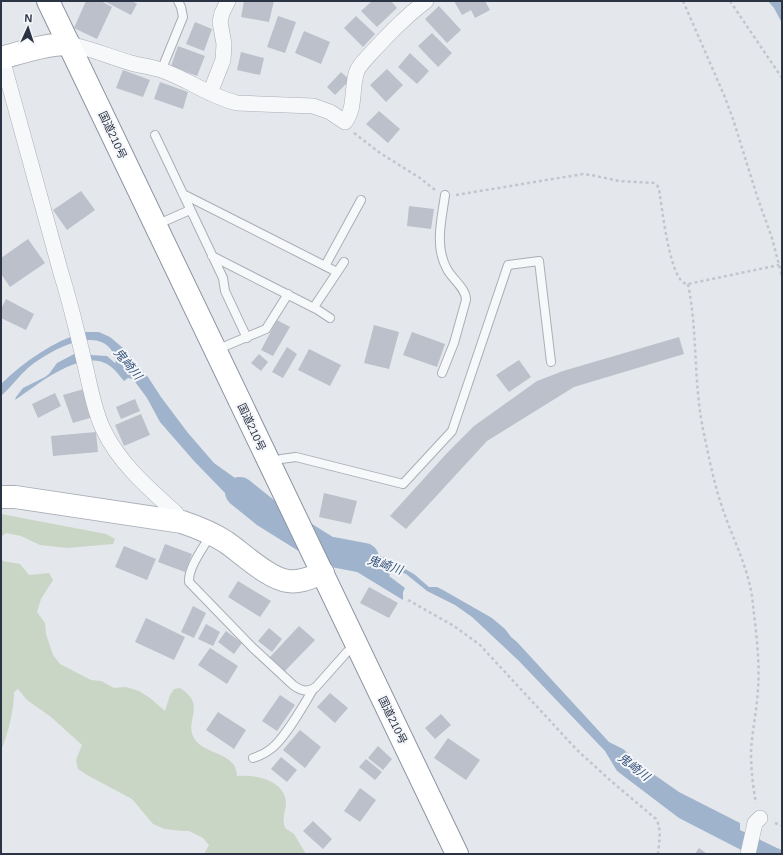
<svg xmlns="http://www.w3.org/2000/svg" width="783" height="855" viewBox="0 0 783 855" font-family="Arial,'Noto Sans JP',sans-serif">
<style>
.green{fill:#c9d6c5}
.water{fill:#9fb4cc}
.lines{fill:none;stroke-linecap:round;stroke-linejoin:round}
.river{stroke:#9fb4cc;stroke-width:30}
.building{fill:#bbc0ca}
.lane-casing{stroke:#a9aeb7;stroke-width:10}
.street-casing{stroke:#a9aeb7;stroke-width:16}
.secondary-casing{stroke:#a9aeb7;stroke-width:24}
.highway-casing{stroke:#8b94a3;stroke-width:24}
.path{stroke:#c2c5cb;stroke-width:2.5;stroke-dasharray:3 3;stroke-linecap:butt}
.lane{stroke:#f7f8fa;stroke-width:8}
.street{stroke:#f7f8fa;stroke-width:15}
.secondary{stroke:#fff;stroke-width:22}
.highway{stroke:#fff;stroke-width:22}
.labels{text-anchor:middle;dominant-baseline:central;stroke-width:4;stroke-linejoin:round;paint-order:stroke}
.street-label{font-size:11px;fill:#2b3445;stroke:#f4f6f9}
.water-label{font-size:12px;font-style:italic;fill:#34527a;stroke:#f4f6f9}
</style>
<rect width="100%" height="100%" fill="#e4e7ec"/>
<path class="green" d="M1,514l105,20 9,5 -2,5 -46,4 -27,-3 -19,-9 -15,-3 -5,4z
M1,558l2,3 17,3 9,11 20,-2 4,7 -12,19 -4,13 8,11 1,11 7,21 7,9 31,16 10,1 13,7 12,-1 13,4 11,7 15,13 5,-16 4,-6 6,-1c5,3 11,8 13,14 4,14 -8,25 3,39 9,11 33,13 39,26 1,3 2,6 2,9 18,-2 49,4 49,28 0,4 -2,8 -2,12 -1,4 0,8 1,12l9,6 12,20h-102l5,-9 -6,-7 -14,-7h-7l-17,-2 -12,-5 -21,-25 -45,-24 -9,-6 -2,-9 6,-15 -31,-28 -24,-17 -9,-11 -4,3c0,19 -6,41 -13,59z"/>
<path class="water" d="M768,1h14v22l-8,-15z
M84,332h15l11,5 13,11 25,29 13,20 27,36 26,30 52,37 15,33 -20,-9 -8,-11 -13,-12 -15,-8 -31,-32 -34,-39 -13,-24 -14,-19 -5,-1 -4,3c-5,-6 -10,-13 -17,-17 -27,-15 -71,22 -92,36l1,-3 7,-9 22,-11 4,-3 8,-11 17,-9 33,2 8,7 1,-1c-1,-3 -2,-8 -4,-11 -17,-27 -66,2 -83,16 -10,9 -18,20 -28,29v-12c24,-23 51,-42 83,-52z
M313,526l14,12 9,3 36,10 42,23 15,13h8l6,3 49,28 13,11 6,8 6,5 92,100 14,7 23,20 33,23 61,31v7l37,18 5,2v4h-33l-70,-36 -62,-47 -12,-20 -86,-90 -47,-44 -17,-12 -28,-14 -21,-17 -8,-3h-6l-3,5 16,12 -2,4v8l-54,-33 -20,-5z"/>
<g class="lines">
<path class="river" d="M240,492l26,21 61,38 37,7"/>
</g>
<path class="building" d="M86,1h15l11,6 -15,32 -23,-11z
M104,1h28l5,3 -6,11z
M244,1h30l-5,21 -28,-5z
M372,1h19l6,7 -20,19 -16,-16z
M454,1h31l5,9 -15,8 -4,-8 -9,5z
M439,6l22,24 -14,13 -22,-24z
M278,16l18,6 -11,31 -18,-6z
M356,16l19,18 -12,13 -19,-19z
M195,22l17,7 -8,22 -18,-7z
M304,31l26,11 -9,22 -26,-11z
M432,33l20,20 -14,14 -20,-21z
M178,46l27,10 -8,20 -26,-10z
M241,52l23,6 -4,17 -23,-5z
M410,53l19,18 -12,13 -19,-17z
M387,69l16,16 -17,17 -16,-17z
M123,70l27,10 -7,17 -27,-9z
M341,72l9,8 -15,15 -8,-8z
M160,82l28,10 -5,17 -29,-10z
M379,111l21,18 -12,14 -22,-19z
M81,191l14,19 -28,20 -14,-20z
M409,206l25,3 -3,20 -24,-3z
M28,239l17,24 -35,24 -9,-13v-16z
M6,299l28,15 -8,16 -25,-12v-9z
M277,320l13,7 -17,29 -12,-6z
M374,325l25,7 -10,37 -25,-6z
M412,332l33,12 -8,23 -34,-12z
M679,337l5,17 -110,33 -87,54 -81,88 -16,-13 57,-63 27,-27 63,-45 26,-10z
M287,347l10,7 -14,24 -11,-6z
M309,349l32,16 -11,21 -32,-16z
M259,354l9,8 -7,9 -10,-8z
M519,360l12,17 -22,15 -13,-17z
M84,389l9,28 -20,6 -10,-28z
M55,393l6,13 -23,12 -6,-14z
M135,399l5,12 -19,8 -5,-12z
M141,414l9,21 -26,11 -9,-21z
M96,432l2,20 -45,4 -2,-20z
M324,493l33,8 -6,23 -32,-7z
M165,544l27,10 -7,18 -27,-10z
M124,546l32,13 -9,21 -32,-13z
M238,581l33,20 -11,16 -32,-20z
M369,587l29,16 -9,15 -29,-15z
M193,606l13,7 -12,25 -13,-6z
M146,618l39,19 -11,23 -39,-18z
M206,624l14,8 -7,14 -15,-7z
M299,626l16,14 -31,32 -15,-14z
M269,628l13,11 -10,13 -14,-11z
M226,631l16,12 -8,11 -16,-12z
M210,648l28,18 -11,18 -29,-19z
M330,693l18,15 -13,15 -18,-16z
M280,695l15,10 -18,26 -15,-10z
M218,712l28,18 -12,19 -28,-19z
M441,714l10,11 -16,14 -10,-11z
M300,730l21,17 -16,21 -22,-18z
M448,738l32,22 -14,20 -32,-22z
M378,746l14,13 -9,11 -15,-12z
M281,757l16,13 -10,12 -16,-13z
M366,759l16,13 -7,8 -16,-13z
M360,788l16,12 -16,22 -16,-11z
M313,821l19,18 -9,10 -20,-18z
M699,848l8,6h-12z"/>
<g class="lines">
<g class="lane-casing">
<path id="lane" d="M161,71l22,-54 -2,-10 -3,-6
M155,135l68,143 2,13 22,47
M183,194l154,78
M156,225l34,-15
M212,256l106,54 12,8
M325,266l36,-66
M314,307l30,-45
M216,350l50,-21 22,-35
M442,373l12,-30 12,-43c0,-12 -14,-21 -19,-31 -13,-23 -5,-51 -2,-74
M270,463l11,-4 15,-2 107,27 49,-53 56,-166 31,-4 12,101
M211,534c-7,13 -23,33 -22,48l64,66 40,37c8,6 13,7 22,3l32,-36 9,-7
M253,758c7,-2 13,-5 19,-10 14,-11 32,-44 42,-60"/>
</g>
<g class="street-casing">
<path id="street" d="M69,44c21,4 41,13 62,19 11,3 22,4 33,8 25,9 47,26 73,32l76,3 17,6 15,10c11,-14 6,-35 12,-51 3,-7 10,-13 15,-19 17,-18 34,-36 54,-51
M1,55l60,218c9,29 16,58 23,88 6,23 9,47 19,68 16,34 45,59 73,84l1,8
M210,93l13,-33 1,-16 -4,-22 2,-9 6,-12
M748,854l7,-31 5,-5"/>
</g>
<g class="secondary-casing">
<path id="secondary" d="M1,58c22,-6 45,-14 68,-14
M1,497h14l167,25c15,5 30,11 44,20 16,11 43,37 62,39 12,2 24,-4 35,-8"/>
</g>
<g class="highway-casing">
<path id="highway" d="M48,1l409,853"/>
</g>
<path class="path" d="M683,1l41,94 9,24 25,80 14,39 10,38
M730,1l52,77
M354,133l26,20 40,25 15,12
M456,195l127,-21 8,1 28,6 35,2 3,2 2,4c3,18 10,85 25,94l4,1 91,-19
M688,284c10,49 5,100 16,150 5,24 10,49 18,73 11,33 28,63 31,98 3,27 7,56 5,84 -1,21 -6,42 -7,63 0,18 2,35 5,51
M408,600l46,26 26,19 97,105 34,31 45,38c6,10 3,23 2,35
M775,823l7,3"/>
<use href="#lane" class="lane"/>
<use href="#street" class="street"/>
<use href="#secondary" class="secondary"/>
<use href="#highway" class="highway"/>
</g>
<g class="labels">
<g class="street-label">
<text transform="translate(113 135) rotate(65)">国道210号</text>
<text transform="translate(252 427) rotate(65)">国道210号</text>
<text transform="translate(393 720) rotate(64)">国道210号</text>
</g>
<g class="water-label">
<text transform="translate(128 364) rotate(50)">鬼崎川</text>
<text transform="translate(385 565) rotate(18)">鬼崎川</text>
<text transform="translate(634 767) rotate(38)">鬼崎川</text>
</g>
</g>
<rect width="783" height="855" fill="none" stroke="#2b3445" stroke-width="4"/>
<g transform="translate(28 28) rotate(3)" stroke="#f4f6f9" stroke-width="3" paint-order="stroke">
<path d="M0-3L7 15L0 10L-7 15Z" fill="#2b3445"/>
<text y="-6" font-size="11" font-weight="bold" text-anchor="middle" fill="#2b3445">N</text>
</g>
</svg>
